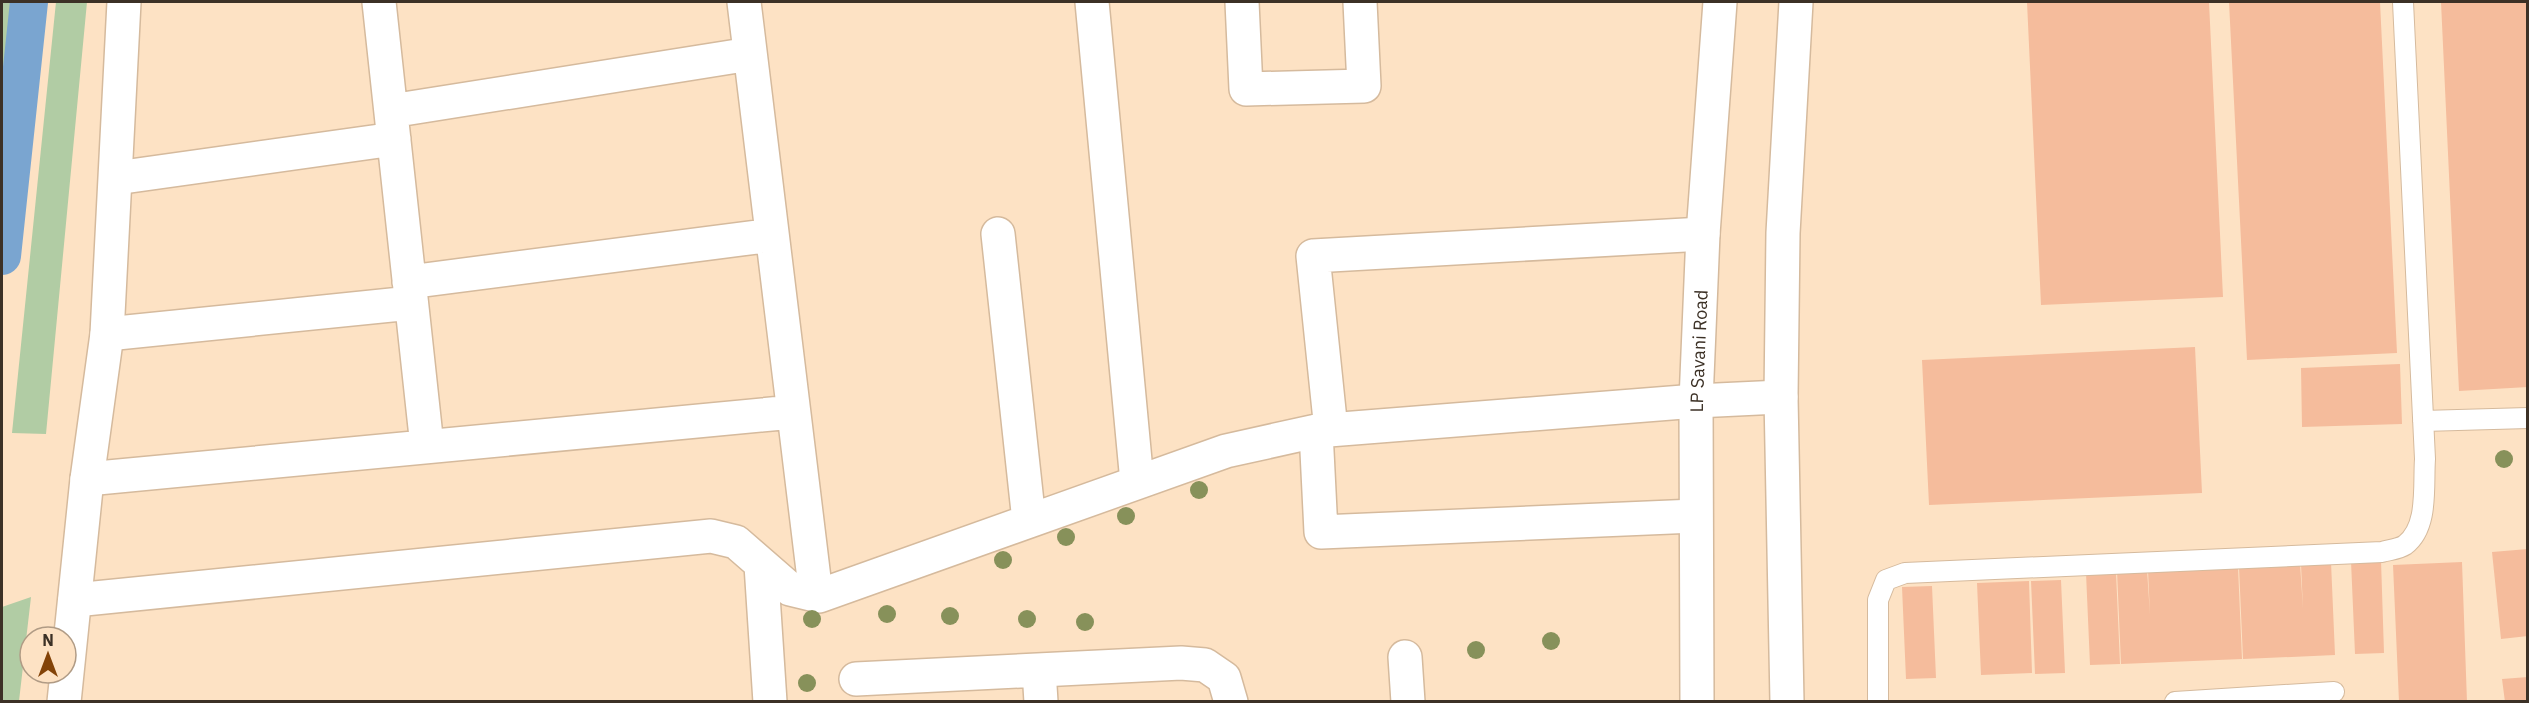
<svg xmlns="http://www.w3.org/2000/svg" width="2529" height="703" viewBox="0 0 2529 703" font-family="'IBM Plex Sans',sans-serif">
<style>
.green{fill:#b1cca4}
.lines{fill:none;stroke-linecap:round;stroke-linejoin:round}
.canal{stroke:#7aa5d0;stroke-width:38}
.building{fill:#f5bc9c}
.lane-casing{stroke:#d5ba9d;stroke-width:22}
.street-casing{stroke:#d5ba9d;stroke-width:36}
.secondary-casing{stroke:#d5ba9d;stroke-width:36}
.lane{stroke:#fff;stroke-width:20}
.street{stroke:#fff;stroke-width:33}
.secondary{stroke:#fff;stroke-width:33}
.tree{fill:#87915a}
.labels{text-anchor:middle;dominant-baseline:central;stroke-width:4.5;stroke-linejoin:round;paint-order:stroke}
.street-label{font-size:18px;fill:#3c3126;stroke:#fde2c4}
</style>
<rect width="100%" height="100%" fill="#fde2c4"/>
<path class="green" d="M2,2h15l-15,133z
M56,2h31l-41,432 -34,-1z
M31,597l-12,104h-17v-94z"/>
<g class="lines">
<path class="canal" d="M2,256l27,-254"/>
</g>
<path class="building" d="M2027,2h182l14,295 -182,8z
M2229,2h151l17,351 -150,7z
M2441,2h87v385l-69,4z
M2195,347l7,146 -273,12 -7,-145z
M2400,364l2,60 -100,3 -1,-59z
M2528,549v87l-27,3 -9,-87z
M2381,560l3,93 -29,1 -4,-93z
M2331,562l4,93 -92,4 -4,-92 61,-3 3,45 -2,-45z
M2462,562l5,140h-68l-6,-137z
M2238,567l4,92 -121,5 -4,-93 30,-1 3,45 -2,-45z
M2116,572l4,92 -30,1 -4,-92z
M2061,580l4,93 -30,1 -4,-93z
M2029,581l3,92 -51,2 -4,-92z
M1932,586l4,92 -30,1 -4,-92z
M2528,677v25h-23l-3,-23z"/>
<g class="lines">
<g class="lane-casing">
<path id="lane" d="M2423,421l105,-3
M1878,702v-102l8,-20 19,-7 477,-21c7,-2 17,-3 23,-7 24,-18 18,-59 20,-86l-22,-457
M2175,702l159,-10"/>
</g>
<g class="street-casing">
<path id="street" d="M379,2l48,444
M744,2l72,593
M1092,2l45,480
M1242,2l4,87 118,-3 -4,-84
M391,111l359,-57
M116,178l278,-39
M998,234l31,287
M409,282l363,-47
M107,334l304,-31
M1331,430l-18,-174 390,-22
M1316,431l5,101 374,-16
M87,479l706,-67
M761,565l9,137
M75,600l636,-64 25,6 54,47 29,7 407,-145 90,-20 380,-30 85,-4
M1405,657l3,45
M1039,670l2,32
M856,679l325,-16 24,2 19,13 7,24"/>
</g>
<g class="secondary-casing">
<g id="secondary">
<path d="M64,702l23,-223 20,-145 17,-332"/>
<path id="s1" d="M1697,702l-1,-301 7,-167 17,-232"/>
<path d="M1787,702l-6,-305 2,-164 13,-231"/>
</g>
</g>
<use href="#lane" class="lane"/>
<use href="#street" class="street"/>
<use href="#secondary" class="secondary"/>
</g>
<g class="tree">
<circle cx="2504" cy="459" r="9"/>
<circle cx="1199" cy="490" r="9"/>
<circle cx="1126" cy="516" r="9"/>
<circle cx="1066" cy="537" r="9"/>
<circle cx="1003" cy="560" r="9"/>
<circle cx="887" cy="614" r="9"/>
<circle cx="950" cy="616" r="9"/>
<circle cx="812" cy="619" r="9"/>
<circle cx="1027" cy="619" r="9"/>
<circle cx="1085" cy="622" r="9"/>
<circle cx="1551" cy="641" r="9"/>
<circle cx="1476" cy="650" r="9"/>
<circle cx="807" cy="683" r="9"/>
</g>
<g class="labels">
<g class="street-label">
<text stroke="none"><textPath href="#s1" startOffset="351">LP Savani Road</textPath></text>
</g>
</g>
<rect width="2529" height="703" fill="none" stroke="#3c3126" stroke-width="6"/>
<g transform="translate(48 655)"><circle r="28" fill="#fde2c4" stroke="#b09b85" stroke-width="1.5"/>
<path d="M0-4.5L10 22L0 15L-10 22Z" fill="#834308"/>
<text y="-9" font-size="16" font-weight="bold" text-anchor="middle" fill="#3c3126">N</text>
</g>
</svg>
